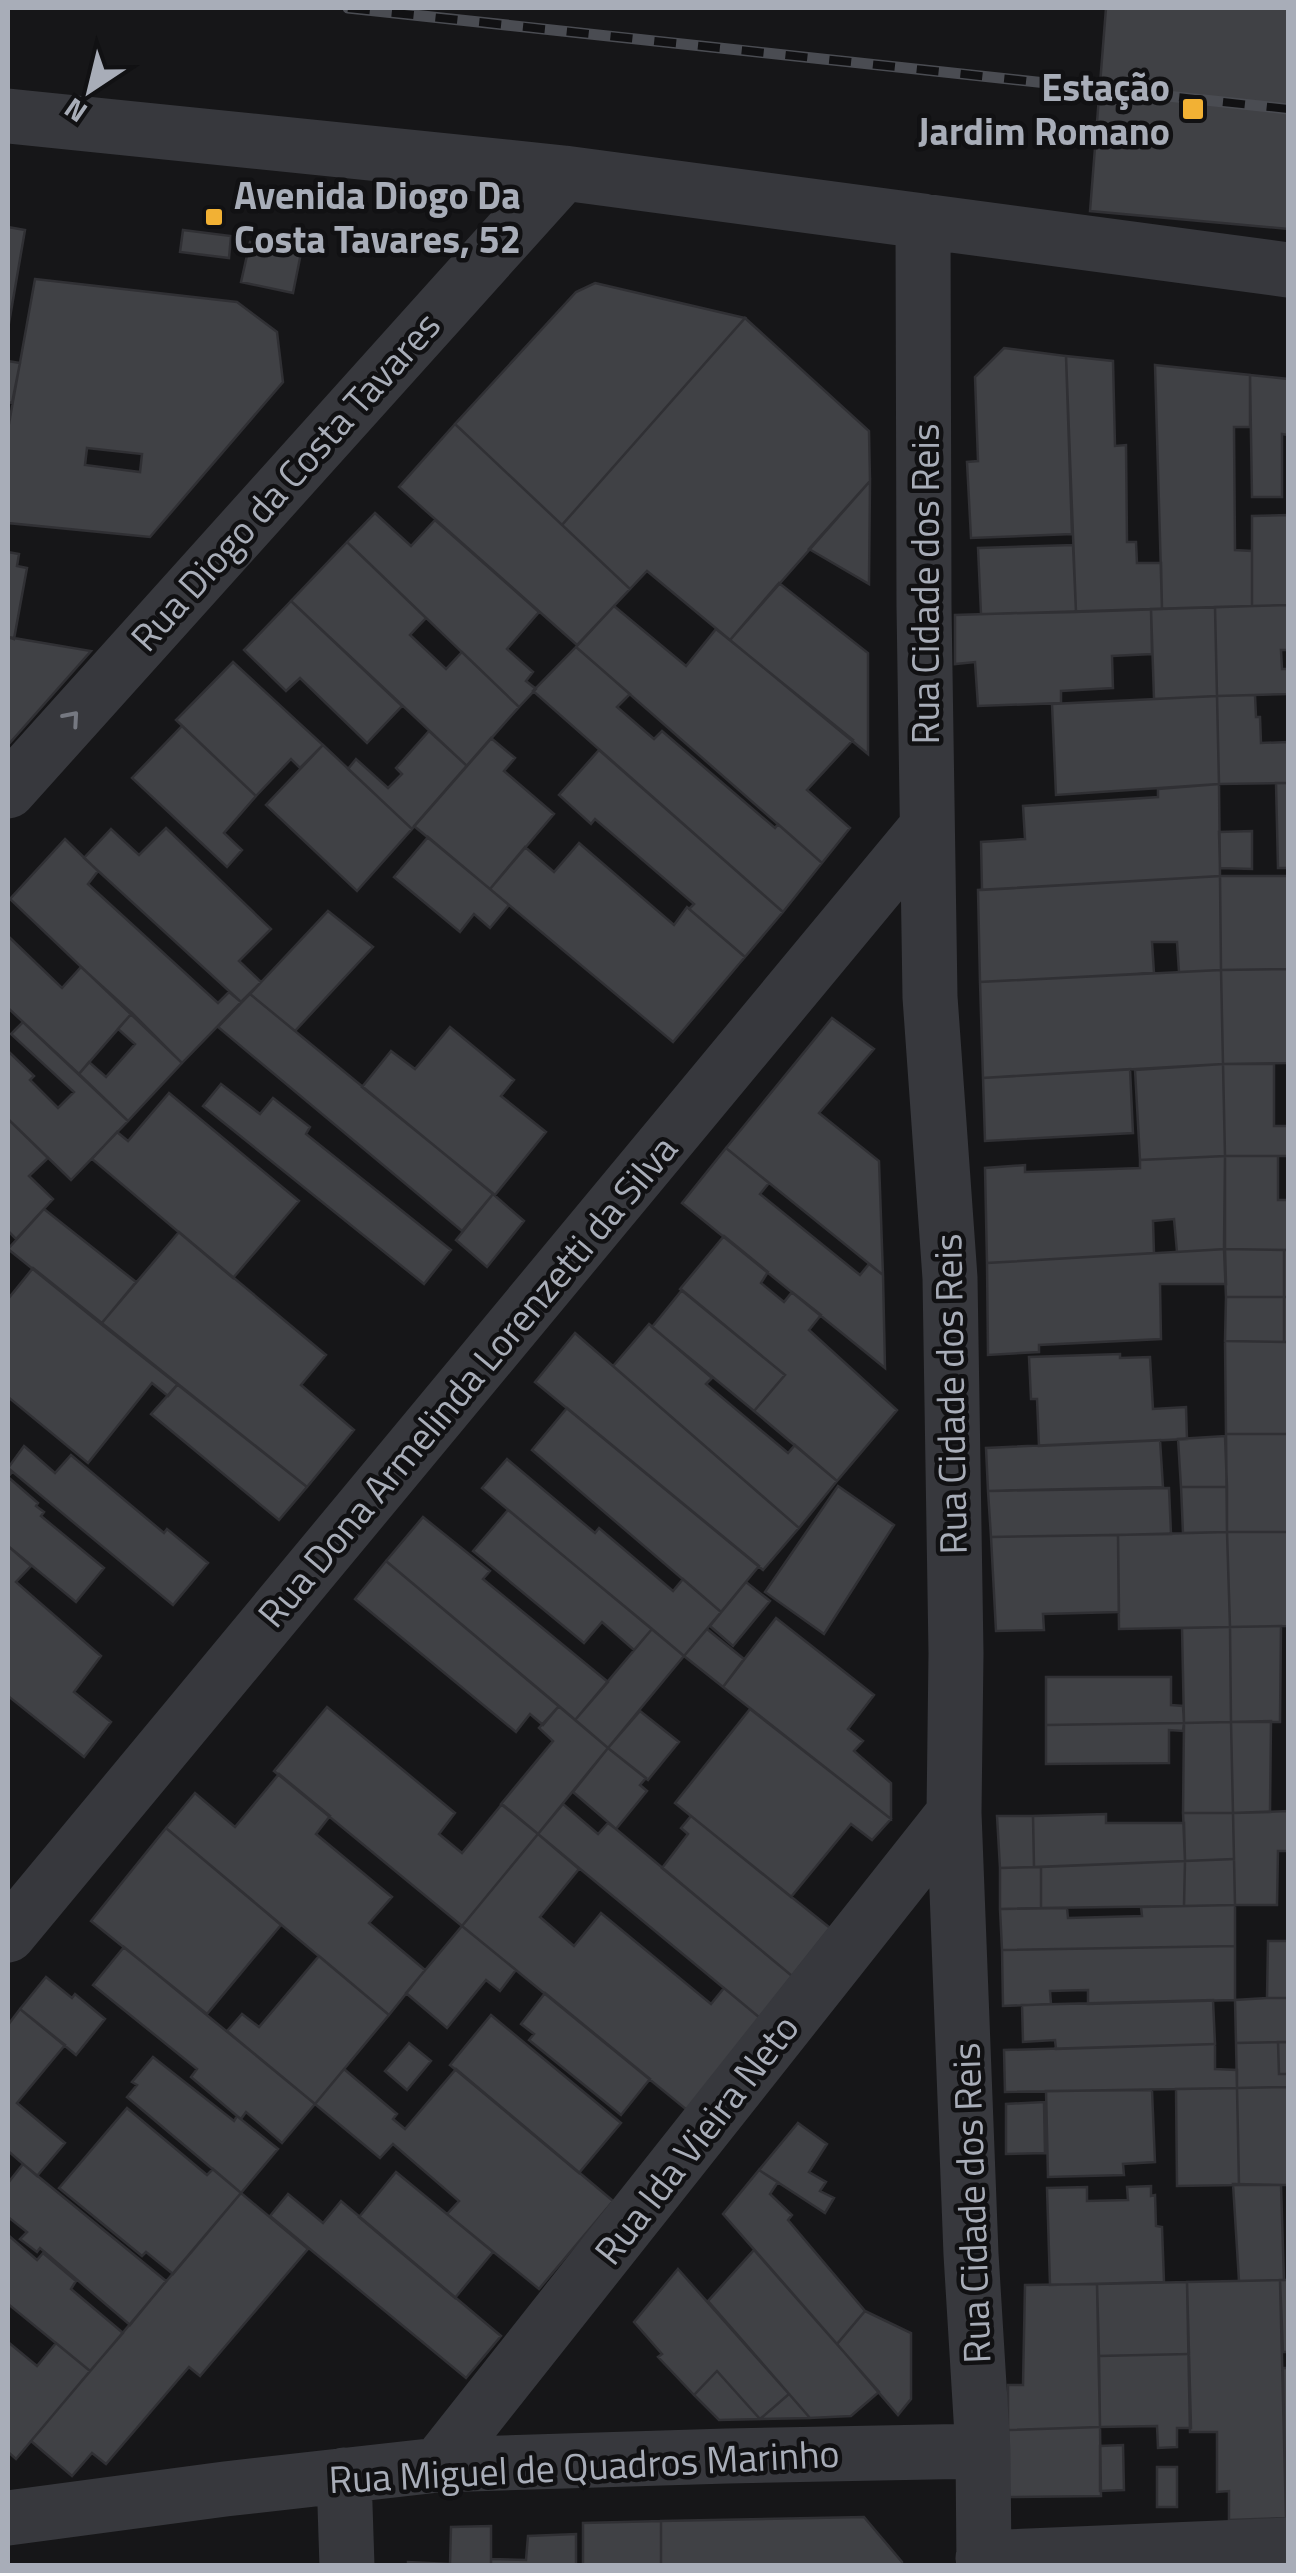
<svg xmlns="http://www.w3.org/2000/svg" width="1296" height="2573" viewBox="0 0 1296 2573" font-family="'Titillium Web',sans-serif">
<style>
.building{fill:#404145;stroke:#303034;stroke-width:2.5;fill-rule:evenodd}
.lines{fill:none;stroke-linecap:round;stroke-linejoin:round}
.minor{stroke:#37383d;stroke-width:55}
.rail-casing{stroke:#4a4c52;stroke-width:11}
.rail{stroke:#111113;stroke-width:8;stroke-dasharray:22;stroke-linecap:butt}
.oneway{stroke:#757881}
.poi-dot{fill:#f2b134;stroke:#111113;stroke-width:4}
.labels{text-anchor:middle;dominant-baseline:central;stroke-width:9;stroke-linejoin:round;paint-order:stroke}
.poi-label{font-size:38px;font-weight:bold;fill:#a8adb8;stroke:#111113;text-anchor:end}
.street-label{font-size:38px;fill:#a8adb8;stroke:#111113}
</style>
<rect width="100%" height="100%" fill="#161618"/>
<path class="building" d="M1106,8h182v221l-198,-18z
M8,227l17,3 -17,99z
M183,230l48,6 -2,22 -49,-6z
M250,242l51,11 -8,40 -52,-11z
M35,279l202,23 40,30 6,50 -133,155 -142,-14v-94zM87,448l55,6 -2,18 -55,-7z
M595,283l150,35 -183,207 -107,-101 121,-132z
M745,318l124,113 1,50 -140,159 -83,-69 -17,18 -68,-64z
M1004,348l62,8 6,178 -101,4 -4,-76 11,-1 -3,-84z
M1066,356l47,5 2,85 11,-1 1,97h9l1,21h24l1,46 -86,3z
M8,361l12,2 -8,40 -4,-1z
M1155,365l95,10v52h-16l1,123 17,1v55l-90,3z
M1250,375l38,4v56l-6,-1v63h-30z
M455,424l175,165 -53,56 -178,-158z
M870,481l-1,103 -60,-35z
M375,513l36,33 24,-26 104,92 -32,37 26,23 -7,9 10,8 -17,18 -172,-165z
M1288,515v90l-36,1v-90z
M347,542l79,76 -16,17 36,34 16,-17 57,55 -52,59 -176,-165z
M1073,545l3,67 -95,2 -3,-66z
M8,552l11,2 -2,12 10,2 -13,71 -6,-2z
M779,583l89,70v101l-138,-114z
M291,601l111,105 -35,37 -67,-65 -14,13 -42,-41z
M1288,605v45h-7l1,19h6v25l-71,2 -2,-89z
M614,606l72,60 30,-37 137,111 -46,50 43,38 -28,35 -246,-216z
M1215,607l2,89 -63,3 -3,-90z
M1151,609l1,45 -40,2 1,32 -52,3v12l-83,3 -3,-44 -20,2v-49z
M8,637l83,14 -83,94z
M576,647l54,47 -13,13 37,32 8,-8 113,97 3,-4 44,39 -39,49 -250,-221z
M233,662l90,83 -23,23 -9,-9 -35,37 -80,-76z
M1255,695l1,22h4l1,26 27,-1v41l-69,1 -2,-88z
M1217,696l2,88 -163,11 -4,-91z
M182,726l74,70 -32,37 18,17 -15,17 -95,-89z
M429,731l38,35 -55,63 -64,-60 8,-10 32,29 14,-14 -6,-6z
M491,738l24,20 -11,13 50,43 -64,75 -76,-63z
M323,745l89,84 -55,62 -91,-86z
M599,750l184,162 -38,45 -56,-48 5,-5 -99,-85 -4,5 -32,-29z
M1276,783h12v85h-10z
M1219,784l1,92 -238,14 -1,-48 44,-3 -2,-33 135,-9v-8z
M166,828l105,101 -32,32 22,21 -20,20 -157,-144 27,-29 28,26z
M1252,831v38l-32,-1 -1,-36z
M428,837l81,68 -19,23 -16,-14 -14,18 -66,-55z
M65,839l33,32 -10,13 130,119 11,-11 12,10 -59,61 -172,-164z
M579,843l95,82 13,-18 58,50 -72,85 -183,-153 35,-42 29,25z
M1220,876l1,94 -42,2 -2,-30h-25l2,31 -174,9 -2,-92z
M1220,876h68v93l-67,1z
M328,911l45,36 -78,84 -45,-37z
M8,936l54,52 19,-21 51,46 -53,61 -71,-66z
M1288,969v94l-65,1 -2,-94z
M1221,970l2,94 -240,14 -3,-96z
M250,994l243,200 -31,37 -244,-204z
M132,1013l50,50 -54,58 -49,-47 10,-12 17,15 29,-33 -17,-15z
M832,1018l42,31 -55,64 60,48 4,114 -157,-127z
M23,1022l105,99 -57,59 -63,-61v-68l26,25 -4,4 28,28 16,-16 -63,-58z
M450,1027l64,53 -13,16 45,36 -51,63 -133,-108 29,-36 24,18z
M1223,1064h51v62h14v30h-63z
M1223,1064l2,92 -85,4 -5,-90z
M1130,1069l3,64 -148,8 -2,-63z
M221,1084l39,30 13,-16 37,29 -4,7 145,116 -27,34 -221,-178z
M169,1093l130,108 -66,77 -141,-119 25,-27 11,9z
M8,1119l40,39 -19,18 24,23 -37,40 -8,-8z
M726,1148l43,35 -9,11 100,81 9,-11 14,11 2,93 -203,-165z
M1225,1156h53v44h10v50l-64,-1z
M1225,1156v93l-48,3 -3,-33 -21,2 1,32 -167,10 -2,-95 40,-3v7l115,-4v-8z
M493,1194l31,27 -37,46 -31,-27z
M44,1209l92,73 -35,42 -93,-75z
M179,1232l147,123 -25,30 53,45 -47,57 -206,-163z
M724,1236l44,36 -7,11 23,19 8,-10 29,23 -12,15 88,80 -60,71 -83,-70 31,-36 -105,-86z
M1224,1249l60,1v47h-58z
M1225,1249l1,35h-66l1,55 -122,6v7l-51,3 -1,-92z
M1284,1250h4v47h-4z
M33,1268l145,116 -10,12 -16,-13 -64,80 -80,-66v-98z
M682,1290l103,85 -31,36 -102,-84z
M1226,1297h58v45l-59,-1z
M1284,1297h4v45h-4z
M649,1324l63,54 -6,6 82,69 7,-8 42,36 -38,47 -186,-162z
M575,1333l224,195 -36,42 -228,-188z
M1225,1341l63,1v92h-62z
M1120,1354v4l30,-1 3,52 33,-2 1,32 -148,7 -2,-47h-6l-2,-42z
M178,1384l129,103 -28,33 -128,-106z
M567,1408l192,158 -38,46 -189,-162z
M1226,1434h62v98h-61z
M1225,1436l2,51h-46l-3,-48z
M1160,1440l3,47 -175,4 -2,-43z
M24,1446l31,27 16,-18 93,78 3,-4 41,34 -35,42 -165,-137z
M507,1459l88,74 4,-5 74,63 10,-12 38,33 -37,44 -202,-168z
M8,1468l4,4 -4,5 30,26 -2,3 8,6 -3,4 63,52 -28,34 -68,-56z
M838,1486l56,39 -70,109 -59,-42z
M1181,1487h46v45l-44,1z
M1169,1488l2,46 -180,3 -3,-46z
M508,1510l144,119 -18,21 -32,-28 -18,21 -111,-92z
M423,1517l67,54 -7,8 125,103 -33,38 -189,-159z
M1227,1532h61v94l-58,1z
M1227,1532l3,95 -111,2 -1,-94z
M1118,1535l1,77 -76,2 1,16 -48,1 -5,-94z
M8,1546l23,20 -15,16 85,74 -27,36 37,30 -27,35 -76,-61z
M386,1561l173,145 -16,19 -13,-11 -14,18 -161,-133z
M746,1582l24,19 -37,45 -23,-20z
M776,1618l98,77 -26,34 15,12 -9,10 37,32v36l-168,-132z
M1281,1626l-1,96h-49l-1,-95z
M1230,1627l1,95 -47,1 -2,-95z
M652,1629l32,27 -76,92 -33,-28z
M707,1629l37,30 -21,28 -39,-31z
M1046,1677h125v28l12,1 1,17 -138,2z
M559,1706l49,42 -70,86 -37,-30 52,-63 -14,-13z
M327,1707l128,106 -16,21 23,19 40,-49 36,30 -76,92 -188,-155z
M750,1709l141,110 -19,21 -21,-16 -60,73 -116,-94z
M640,1711l39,31 -31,38 -40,-32z
M1271,1721l-1,91 -37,1 -2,-91z
M1231,1722l2,91h-50l1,-90z
M1184,1723l-1,8 -14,-1v33l-123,1v-39z
M608,1748l38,30 -6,7 7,6 -31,38 -43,-37z
M279,1774l51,42 -14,18 76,63 -23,26 56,47 -36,45 -223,-187 29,-35 40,34z
M563,1804l35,30 10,-11 8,6 176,147 -32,42 -222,-184z
M1288,1811v40h-10l-1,54h-42l-2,-92z
M1183,1813h50l1,46 -49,2z
M1106,1814v9h78l1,38 -151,6 -1,-51z
M691,1816l139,112 -38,48 -130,-108 26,-34 -7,-6z
M997,1816h36l1,51 -34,1z
M166,1828l115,97 -74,89 -116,-93z
M538,1834l41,35 -39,48 34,29 27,-33 110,91 13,-16 36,30 -73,92 -225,-184z
M1234,1859l1,46 -51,1 1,-45z
M1185,1861l-1,45 -143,2v-41z
M1041,1867v41l-41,1v-41z
M1235,1905v41l-233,4 -2,-41 67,-1 1,10 74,-2 -1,-9z
M462,1926l54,44 -16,21 -14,-11 -39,48 -41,-35z
M1268,1941h20v57h-21z
M1235,1946v54l-147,4v-14l-38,1 1,13 -48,2 -1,-56z
M124,1947l191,157 -33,39 -36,-31 -5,7 -4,-3 -46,-39 6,-8 -104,-84z
M319,1956l70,59 -74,89 -88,-73 15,-17 17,13z
M46,1977l26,21 3,-4 30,25 -29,36 -56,-46z
M545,1993l105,86 -29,36 -92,-75 5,-6 -13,-10z
M1267,1998h21v44l-52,1 -1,-43z
M1213,2000l2,44 -159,5 -1,-9 -32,2 -1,-37z
M20,2009l45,36 -48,58 48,40 -28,33 -29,-25v-126z
M491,2015l130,108 -42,50 -129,-108z
M1278,2042l1,32h9v13l-51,1 -1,-45z
M1278,2042h10v32h-9z
M409,2043l22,18 -24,29 -22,-19z
M1215,2044v25l22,1v18l-232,4 -1,-42z
M153,2057l81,64 3,-5 41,33 -37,44 -114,-96 10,-12 -5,-3z
M344,2069l53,45 -4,5 12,10 51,-60 157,132 -74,88 -92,-75 12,-13 -66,-57 -13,14 -65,-54z
M1288,2087v98h-49l-2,-97z
M1237,2088l2,97 -62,1 -1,-97z
M1152,2090l3,72 -32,2 1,11 -76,2 -2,-86z
M1044,2102l1,51 -39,1v-50z
M127,2108l80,67 6,-6 28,24 -68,81 -27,-22 -4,4 -83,-68z
M798,2123l29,21 -18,28 17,10 -6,9 14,7 -9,15 -66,-43z
M23,2164l143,117 -36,44 -90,-77 -3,4 -17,-13 7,-7 -19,-15v-34z
M759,2170l19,12 -8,12 22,21 -4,5 77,91 -28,33 -114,-130z
M396,2172l97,80 -38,46 -96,-81z
M1233,2184l48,1 3,95 -45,1z
M1151,2186v10l4,-1 1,31 6,1 2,55 -114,3 -3,-97 40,-1v14l41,-1 -1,-13z
M241,2193l67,56 -108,127 -11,-9 -83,97 -14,-11 -20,23 -41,-35z
M288,2194l35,29 18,-22 160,135 -35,42 -196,-162z
M8,2235l29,25 6,-7 33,28 -5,8 52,44 -33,38 -82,-67z
M754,2250l125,142 -28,24 -41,2 -102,-117z
M678,2269l111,125 -29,25 -43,-48 -23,24 -36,-38 4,-3 -28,-32z
M1280,2280l6,238 -57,2v-29l-12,1v-60h-27l-3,-150z
M1280,2280h8v72h-5z
M1187,2282l2,72 -90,2 -2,-72z
M1097,2284l3,143 -92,3v-45h15l2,-100z
M865,2311l46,22v66l-13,16 -61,-71z
M8,2342l29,24 19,-23 34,28 -74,88 -8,-7z
M1189,2354l2,74h-14v19l-19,1 -1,-22 -57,1 -1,-71z
M1283,2368h5v154l-2,-4z
M717,2371l43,48 -41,1 -25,-25z
M789,2394l21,24 -50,1z
M1100,2427l1,69 -92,1 -1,-67z
M1123,2445l1,45 -24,1v-45z
M1157,2467h20v40h-20z
M864,2517l38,45v4h-241v-45z
M661,2521v45h-78v-43z
M491,2526v40h-83v-4l42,2 1,-37z
M576,2534v32h-85v-7l35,1 2,-24z"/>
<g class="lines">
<path class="minor" d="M8,116l556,57 724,97
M923,221l1,385 6,391 20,281 6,375 -2,160 17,441 12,197 1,115
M8,791l556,-618
M8,1935l919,-1108
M438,2465l516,-652
M344,2475l3,91
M8,2518l217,-29 213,-24 289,-9 256,-5
M983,2558l305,-13"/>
<g class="rail-casing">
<path id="rail" d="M348,8l940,101"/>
</g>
<use href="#rail" class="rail"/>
</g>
<defs><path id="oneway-chevron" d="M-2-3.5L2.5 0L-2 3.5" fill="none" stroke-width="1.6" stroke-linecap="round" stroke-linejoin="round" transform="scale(2.5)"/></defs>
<use class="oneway" href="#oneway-chevron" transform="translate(72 718) rotate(-49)"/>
<g class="poi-dot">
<rect x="1181" y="97" width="24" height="24" rx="5"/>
<rect x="204" y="207" width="20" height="20" rx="5"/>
</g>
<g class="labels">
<g class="poi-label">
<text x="1170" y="87">Estação<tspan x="1170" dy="44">Jardim Romano</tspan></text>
<text x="234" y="195" text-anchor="start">Avenida Diogo Da<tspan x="234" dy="44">Costa Tavares, 52</tspan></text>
</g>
<g class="street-label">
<text transform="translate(285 481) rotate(-48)">Rua Diogo da Costa Tavares</text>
<text transform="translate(925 584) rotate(-90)">Rua Cidade dos Reis</text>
<text transform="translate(467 1381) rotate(-50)">Rua Dona Armelinda Lorenzetti da Silva</text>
<text transform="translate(950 1394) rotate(-91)">Rua Cidade dos Reis</text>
<text transform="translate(696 2139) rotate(-52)">Rua Ida Vieira Neto</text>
<text transform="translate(971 2203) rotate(-92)">Rua Cidade dos Reis</text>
<text transform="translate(584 2466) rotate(-3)">Rua Miguel de Quadros Marinho</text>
</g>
</g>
<rect width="1296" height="2573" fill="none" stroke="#a8adb8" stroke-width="20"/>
<g transform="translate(90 90) rotate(215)" stroke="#111113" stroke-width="8" paint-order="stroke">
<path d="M0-8L18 38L0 25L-18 38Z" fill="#a8adb8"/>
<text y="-15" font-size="28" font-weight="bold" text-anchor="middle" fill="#a8adb8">N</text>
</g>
</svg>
